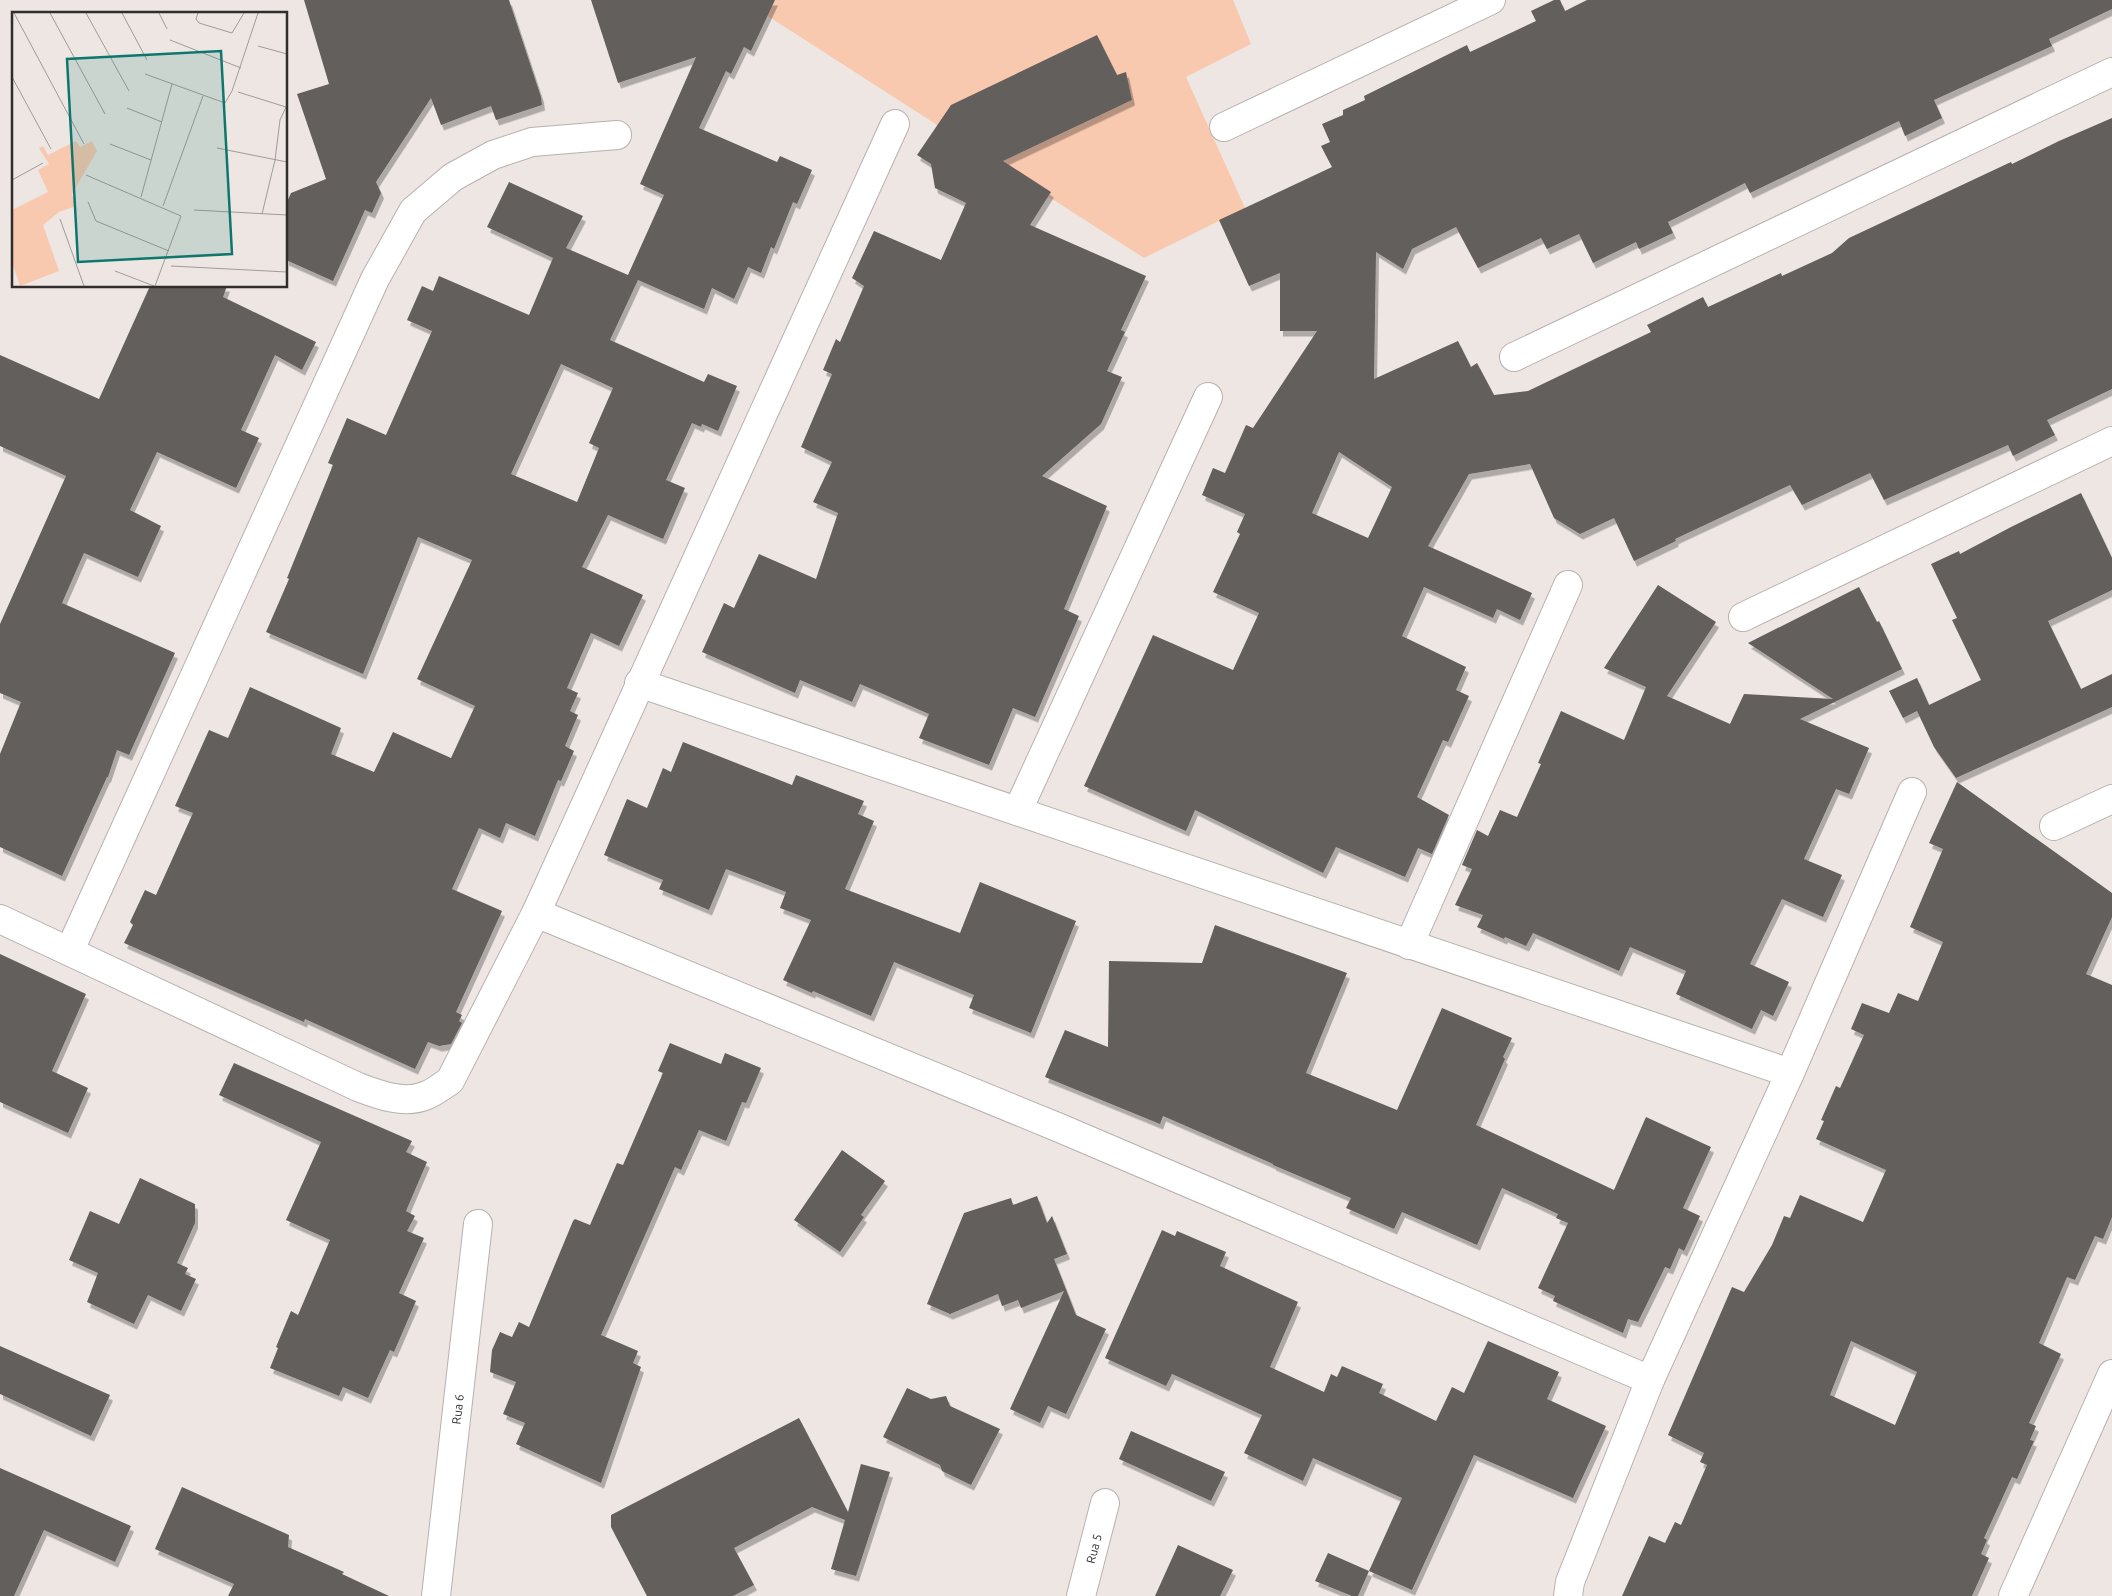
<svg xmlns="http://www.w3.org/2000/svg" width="2112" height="1596" viewBox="0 0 2112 1596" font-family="Ubuntu,sans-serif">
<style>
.green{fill:#f8c9af}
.building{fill:#645e5b;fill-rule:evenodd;filter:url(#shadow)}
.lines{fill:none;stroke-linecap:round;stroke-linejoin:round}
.minor-casing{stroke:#b8b1ae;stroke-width:30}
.minor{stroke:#fff;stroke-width:28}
.labels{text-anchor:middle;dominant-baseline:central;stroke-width:5;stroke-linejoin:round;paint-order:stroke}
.street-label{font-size:12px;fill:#302d2c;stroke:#ede6e2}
.inset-road{fill:none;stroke:#a19c99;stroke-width:1}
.view{fill:#0f766e;fill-opacity:0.15;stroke:#0f766e;stroke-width:2.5}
.inset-edge{fill:none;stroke:#302d2c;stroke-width:2.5}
</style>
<defs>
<filter id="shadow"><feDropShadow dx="3" dy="5.5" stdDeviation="0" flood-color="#0004"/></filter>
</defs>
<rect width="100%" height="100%" fill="#ede6e2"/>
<path class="green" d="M743,0h490l18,44 -65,33 59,131 -101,50z"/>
<path class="building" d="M304,0h205l32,97 1,8 -46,15 -5,-14 -50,19 -10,-27 -55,84 5,11 -9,20 -7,-3 -32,71 -47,-21v-56l5,-11 35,-14 -29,-85 32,-10z
M591,0h184l-24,51 -7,-4 -13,27 -5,-3 -27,57 78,34 3,-6 32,14 -15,34 -4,-2 -19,47 -3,-2 -10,26 -13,-6 -14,32 -22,-11 -8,21 -66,-29 -28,60 94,42 4,-8 29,12 -19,45 -16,-7 -1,3 -9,-4 -26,57 19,8 -22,51 -55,-24 -26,52 61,28 -24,51 -28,-13 -24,55 11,5 -8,18 8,4 -13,31 9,5 -13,30 -3,-1 -23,56 -29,-13 -6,15 -21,-10 -27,61 50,22 -46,101 6,3 -3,6 3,2 -11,21 -12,2 -11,-4 -13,27 -110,-50 -1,3 -180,-79 9,-18 -3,-3 15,-32 11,5 37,-82 -18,-7 34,-76 19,8 22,-51 91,41 -10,26 43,18 19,-40 58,26 24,-52 -58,-27 55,-119 -54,-23 -55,137 -97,-42 23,-53 -2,-1 46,-113 -5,-2 19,-45 39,17 46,-104 -25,-11 15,-34 11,5 6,-15 90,39 24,-57 -66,-31 22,-45 74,34 -17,32 62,27 36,-80 -24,-11 56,-127 -78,26zM561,364l52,24 -24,55 10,5 -22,54 -66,-28z
M1554,0h6l5,11 22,-11h525v9l-63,30 3,7 -118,54 8,18 -37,18 -6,-15 -149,72 -5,-10 -77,39 5,11 -34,16 -3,-7 -43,21 -14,-29 -32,15 -6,-11 -63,30 -22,-41 -44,22 -9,20 -27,-17 -2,127 84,-38 13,26 6,-4 17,32 34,-4 123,-59 -4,-7 56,-28 5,10 73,-34 1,3 50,-23 17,-15 162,-76 1,2 47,-23 53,-23v271l-65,31 8,15 -42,21 -5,-11 -124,55 -14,-27 -68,32 -12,-20 -115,54 1,2 -42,20 -20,-43 -34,16 -26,-16 -24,-54 -61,10 -41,72 104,47 -12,27 -23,-11 -4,9 -69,-31 -22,49 64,31 -10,23 13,6 -21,46 -5,-2 -26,57 32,18 -17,39 -14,-6 -13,29 -69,-30 -13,26 -128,-63 -9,21 -102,-45 69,-151 80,35 26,-57 -46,-21 27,-58 -3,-2 8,-18 -43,-19 11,-27 12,5 21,-48 7,3 64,-97h-37v-58l-31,13 -30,-66 113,-53 -11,-21 9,-4 -8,-18 21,-9v-5l22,-10 -1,-4 103,-51 3,7 66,-31 -5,-10zM1339,452l53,35 -24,51 -56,-25z
M1097,35l20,40 9,-3 6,28 -129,61 48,31 -21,33 116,51 -25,54 4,2 -18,39 15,6 -21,47 -59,52 65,30 -43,103 15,7 -44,101 -22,-9 -24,57 -70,-27 10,-24 -69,-30 -8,18 -52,-22 -5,13 -93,-41 22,-49 10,5 25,-54 57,25 22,-66 -25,-11 19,-40 -31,-15 31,-73 -9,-4 13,-31 4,3 24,-56 -12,-8 22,-47 67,29 25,-57 -31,-15 -4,-24 -14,-9 34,-50z
M150,286h77l-4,11 93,45 -14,28 -27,-15 -34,75 18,8 -23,50 -79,-36 -27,58 31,16 -23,51 -54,-24 -22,50 113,50 -46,102 -12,-5 -9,27h-1l-45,99 -62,-29v-93l21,-52 -21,-9v-69l66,-148 -66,-30v-91l99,44z
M2081,493l31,65v32l-64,31 33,68 31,-15v33l-156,71 -22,-31 -17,-36 -14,7 -14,-27 28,-13 12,27 52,-25 -29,-60 5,-2 -26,-54 28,-13 1,3 51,-27z
M1658,585l58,37 -49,74 63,28 14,-30 89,5 -85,-56 111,-56 18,35 2,-1 23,48 -102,50 69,29 -20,46 -13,-5 -32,70 38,16 -19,42 -41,-18 -32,65 39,18 -16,34 -12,-6 -9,19 -76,-35 10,-23 -56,-24 -11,24 -86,-38 -7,13 -21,-9 -1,2 -27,-12 6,-12 -28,-10 17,-36 -10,-4 15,-35 11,6 12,-26 17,7 24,-53 -3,-1 23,-52 63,29 22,-53 -42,-19z
M683,742l109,43 4,-10 68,26 -6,13 16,7 -29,68 115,44 20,-51 96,39 -45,112 -62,-25 5,-13 -80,-33 -23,54 -58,-25 -1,2 -29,-13 28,-60 -31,-12 6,-16 -60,-23 -17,41 -50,-21 4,-9 -59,-25 23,-56 20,9 16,-40 8,4z
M1957,782l155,111v24l-26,57 26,11v232l-9,22 -8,-3 -20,44 -8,-3 -28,66 22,11 -32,69 7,3 -6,14 4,1 -17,38 -5,-2 -28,61 3,2 -6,14 8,4 -17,38h-350l27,-60 16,7 10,-21 6,3 26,-60 -7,-3 4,-9 -36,-18 64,-148 12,5 28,-47 12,-29 6,2 10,-23 63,27 23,-52 -70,-31 8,-18 -3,-1 15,-34 4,2 24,-53 -13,-6 11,-26 27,10 9,-20 20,8 25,-59 -33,-15 33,-78 -14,-6zM1851,1341l66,31 -22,53 -65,-30z
M1215,925l132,48 -41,100 91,37 45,-102 70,30 -9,19 2,2 -29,66 138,65 32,-73 65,30 -28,61 17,8 -16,35 -5,-3 -9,21 -5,-2 -27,55 -10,-3 -5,14 -70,-32 2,-5 -17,-8 30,-65 -12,-5 2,-4 -56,-26 -25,57 -75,-33 -8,17 -48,-21 5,-10 -78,-33v-1l-110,-48 -3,8 -115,-47 20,-47 43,17 1,-86 93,2z
M0,954l86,40 -34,77 36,17 -20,45 -68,-31z
M670,1043l51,21 4,-11 36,15 -15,35 -4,-1 -16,39 -27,-11 -18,40 -6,-3 -74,168 37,16 -5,12 8,4 -40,116 -85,-39 9,-21 -22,-9 13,-32 -26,-10 2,-22 8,-18 12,5 7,-15 10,5 44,-106 2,-2 15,6 27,-62 6,2 40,-92 -5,-2z
M234,1063l178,78 -6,11 21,10 -21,49 9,5 -8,15 17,7 -25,55 17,8 -22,51 -4,-2 -22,48 -25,-11 -4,9 -69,-28 8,-20 -2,-1 15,-36 7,4 32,-75 -44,-20 35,-78 -102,-47z
M842,1150l43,31 -24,34 3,2 -24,35 -46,-32z
M140,1178l55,26v19l-18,40 11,5 -3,6 11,5 -15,32 -33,-16 -14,29 -47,-22 11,-29 -29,-13 21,-49 29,13z
M1037,1196l10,27 5,-7 15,38 -13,5 22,56 30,14 -40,85 -18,-8 -8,17 -30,-14 54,-118 -43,17 -3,-8 -16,6 -4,-12 -48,20 -23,-10 37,-91 47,-15 2,7z
M1162,1230l13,6 2,-5 49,21 -6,14 78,36 -28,65 54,25 7,-18 6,3 5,-11 41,18 -4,9 57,28 16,-34 12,6 24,-52 71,31 -12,27 59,27 -33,72 -99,-43 -62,135 -43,-19 33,-73 -89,-40 -10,23 -59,-28 18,-38 -90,-41 -6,12 -61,-28z
M0,1346l110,49 -19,41 -91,-42z
M907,1388l24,11 15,-3 4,10 50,23 -29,56 -29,-14 -2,-6 -57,-28z
M799,1418l49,94 13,-48 29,8 -34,104 -25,-7 14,-49 -33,-13 -78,41 20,37 -21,11h-86l-36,-69v-12z
M1131,1431l94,41 -14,29 -92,-42z
M0,1468l131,58 -16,36 -71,-32 -30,66h-14z
M182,1487l107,48 -1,12 56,25 -2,2 47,22h-161l6,-12 -79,-35z
M1178,1545l55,25 -13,26h-65z
M1328,1553l41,18 -11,25h-6l-37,-15z"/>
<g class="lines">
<g class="minor-casing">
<g id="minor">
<path d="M1224,127l267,-127"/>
<path d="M1514,357l598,-285"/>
<path d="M1743,617l369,-176"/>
<path d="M639,683l1151,390"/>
<path d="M1018,810l190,-413"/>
<path d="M2054,826l58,-27"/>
<path d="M536,913l526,216 588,251"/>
<path d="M0,919l358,168c21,8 47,18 69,8 8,-3 16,-10 23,-14l86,-168 359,-789"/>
<path d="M1409,945l159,-360"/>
<path d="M70,950l305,-671 38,-68 40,-34 40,-22 39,-13 85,-7"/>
<path id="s1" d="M436,1596l42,-372"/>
<path id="s2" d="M1081,1596l24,-93"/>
<path d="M1568,1596l2,-14 80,-202 140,-307 122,-281"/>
<path d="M2013,1596l99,-222"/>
</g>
</g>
<use href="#minor" class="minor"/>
</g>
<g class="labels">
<g class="street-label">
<text stroke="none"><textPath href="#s1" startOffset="188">Rua 6</textPath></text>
<text stroke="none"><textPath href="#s2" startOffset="49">Rua 5</textPath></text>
</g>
</g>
<g transform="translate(12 12)">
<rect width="275" height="275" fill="#ede6e2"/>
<path d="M64,129l4,6 12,-6 5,10 -25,43 4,12 -17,6 -16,13 16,46 -39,15 -8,-24v-52l36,-18 -10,-22 11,-6 -10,-16 4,-2 5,9z" fill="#f8c9af"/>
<path class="inset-road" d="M2,1l70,131M38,1l55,101M74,1l43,78M110,1l25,47M147,1l8,16M186,1l-2,6 3,4 33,10 12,-20M158,28l71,28M246,34l29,8M133,62l80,29 7,-12 26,-78M0,65l39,72M226,80l48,15M115,96l35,14M98,132l41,16M205,136l70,14M74,163l95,41 -26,70M0,168l31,-17M129,185l31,-113M76,190l8,19 73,30M151,194l40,-110M182,198l93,5M250,202l13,-54 5,-40 7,-15M48,207l24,67M159,254l116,6M103,259l39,15"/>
<path class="view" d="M209,39l11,203 -154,8 -11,-203z"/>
<rect width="275" height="275" class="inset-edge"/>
</g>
</svg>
